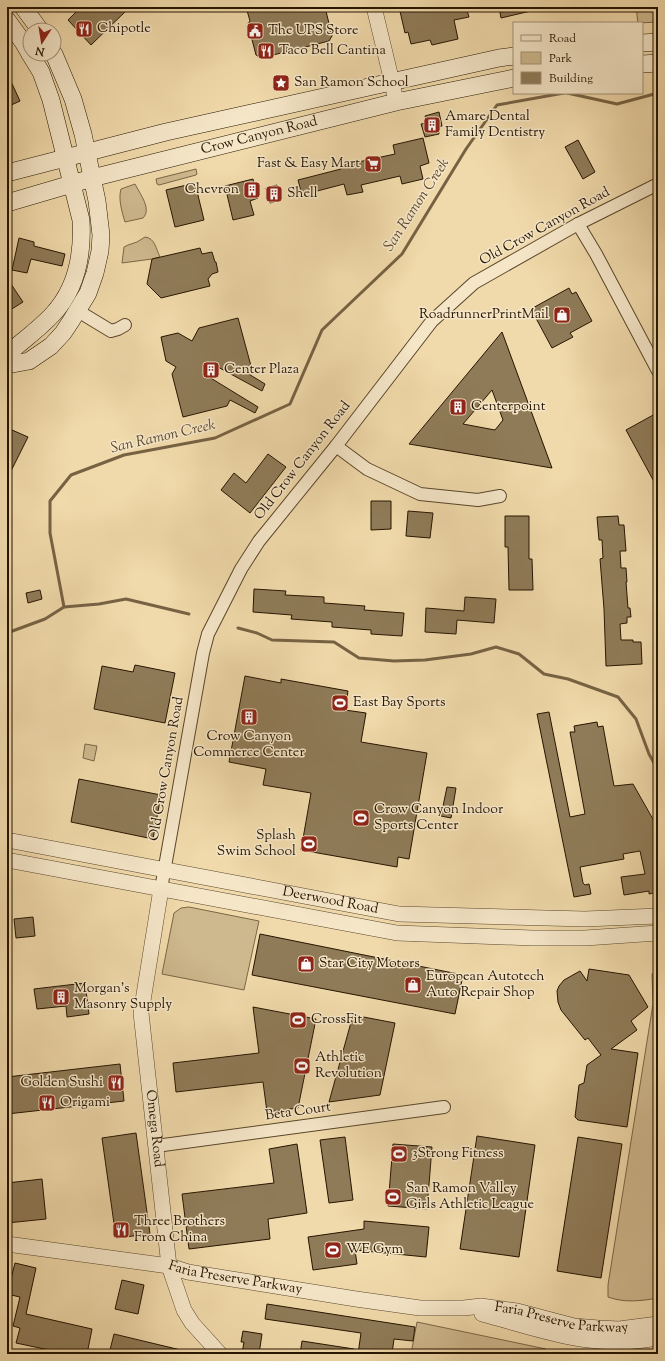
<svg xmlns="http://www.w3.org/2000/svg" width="665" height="1361" font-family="'Sorts Mill Goudy',serif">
<rect width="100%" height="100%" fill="#f0d9aa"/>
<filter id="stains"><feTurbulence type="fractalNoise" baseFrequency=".005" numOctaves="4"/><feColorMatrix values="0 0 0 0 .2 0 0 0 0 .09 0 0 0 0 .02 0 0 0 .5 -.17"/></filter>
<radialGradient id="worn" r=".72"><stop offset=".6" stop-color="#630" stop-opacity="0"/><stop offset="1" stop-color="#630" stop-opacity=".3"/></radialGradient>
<g fill="#ceb88d" stroke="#7a6646">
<polygon points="636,7 658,7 658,22 638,23"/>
<polygon points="196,169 197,174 196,175 159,185 157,184 156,179"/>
<path d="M135 184C140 194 152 209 143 218L125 222C122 212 118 199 121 189Z"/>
<path d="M145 237C155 238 156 249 160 257L152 259 122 263 124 247 128 245 137 242Z"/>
<polygon points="85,744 97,746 94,761 83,758"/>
<polygon points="189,907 259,921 244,990 162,974 174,913 181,908"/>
<path d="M658 969V1298C641 1301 624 1303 608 1297V1285L653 1004 652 974Z"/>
<polygon points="417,1322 546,1349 548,1354 411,1354"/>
</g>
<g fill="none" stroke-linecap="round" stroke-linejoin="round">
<g stroke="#766243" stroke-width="3">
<polyline points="567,93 617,104 658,93"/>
<polyline points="64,607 99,604 126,599 189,614"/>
<polyline points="238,628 257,633 272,640 334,642 359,658 394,661 425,660 471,654 496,647 519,654 544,674 568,679 618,697 636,719 649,754 658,770"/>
<polyline points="7,633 45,619 64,607 50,533 50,501 71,475 124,455 215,438 290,404 322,330 402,254 466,149 497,105 564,93"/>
</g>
</g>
<g fill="#8f7b58" stroke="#261500" fill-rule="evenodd">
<polygon points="81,7 130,7 91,45 68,20"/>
<polygon points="246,7 325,7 332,36 329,41 261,58 256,55 248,24 250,21"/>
<polygon points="399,7 466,7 469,17 454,20 458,39 432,45 430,40 411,44 408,32 405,33"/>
<polygon points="499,7 535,7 535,10 501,18"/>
<polygon points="7,73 20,101 7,107"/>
<polygon points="439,112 442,126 438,127 439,134 425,137 421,124 427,123 425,116"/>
<polygon points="423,138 429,163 420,166 423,179 402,184 400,176 361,185 363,192 347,195 344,184 302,195 298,180 341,169 340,166 395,154 393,145"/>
<polygon points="578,140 595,172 583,179 565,147"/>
<polygon points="253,179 258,198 250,201 254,215 233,220 225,186"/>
<polygon points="195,183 204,220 175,227 166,190"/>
<polygon points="277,185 281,200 270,203 266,188"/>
<polygon points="19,238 34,242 34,246 65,254 62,266 31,259 27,273 12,270"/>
<polygon points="200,248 202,254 212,252 215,262 216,262 218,272 212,274 208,279 210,286 161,298 147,284 152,259"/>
<polygon points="7,278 23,302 7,312"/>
<polygon points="569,288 572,294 576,292 592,321 570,333 573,337 552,348 531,309"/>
<polygon points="238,318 251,366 247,373 265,384 262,391 216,366 209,377 258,407 255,413 230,400 227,406 183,417 172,374 176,367 166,361 161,337 178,333 192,341 199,328"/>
<path d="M502 332 552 468 409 444ZM492 390 503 420 495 430 463 424Z"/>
<polygon points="655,414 658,419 658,489 626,430"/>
<polygon points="12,430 28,437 7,479 7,441"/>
<polygon points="268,454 286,467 250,513 221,490 234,473 246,483"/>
<polygon points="371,501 391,501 391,529 371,530"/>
<polygon points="408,511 433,513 430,538 406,536"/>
<polygon points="505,516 529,516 529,559 532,559 533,590 509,590 508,547 505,547"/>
<polygon points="618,516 619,525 624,525 626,551 620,551 621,568 626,568 627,582 626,582 628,608 630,608 631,617 627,617 627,623 620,624 621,640 633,640 633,642 641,642 642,664 606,666 604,609 600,559 603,558 602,540 599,540 597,517"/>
<polygon points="254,589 286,591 285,595 324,597 324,603 365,606 364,610 404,613 402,636 371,634 371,630 332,627 332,622 291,619 292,615 253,612"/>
<polygon points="40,590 42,599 28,603 26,593"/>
<polygon points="465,597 496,599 494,623 457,620 456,634 425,632 426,608 464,611"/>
<polygon points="135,665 175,673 165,723 94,709 102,666 133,672"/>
<polygon points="245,676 281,683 281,679 348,691 345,710 366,713 361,742 427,753 409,859 398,857 397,867 301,850 311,793 263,785 266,769 229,762"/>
<polygon points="549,712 570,817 585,814 570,732 575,732 574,726 597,722 598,727 603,726 614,786 633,784 658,828 658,892 649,894 649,891 624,895 621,877 645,874 640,851 623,854 624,859 580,867 583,883 585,885 589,884 591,894 574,897 537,714"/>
<polygon points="79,779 161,795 153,839 71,822"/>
<polygon points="447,787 456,788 451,818 441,816"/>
<polygon points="33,917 35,936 16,938 14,919"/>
<polygon points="260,934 463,975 455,1014 252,975"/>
<polygon points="589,969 629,975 648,1007 631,1021 637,1030 611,1049 638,1053 627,1127 578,1120 575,1117 579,1085 584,1083 587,1065 601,1055 588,1038 585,1040 561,1010 558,1002 557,991 559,986 564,980 580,971 587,981"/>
<polygon points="85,983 89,1014 67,1017 66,1006 37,1009 34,989"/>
<polygon points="253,1007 316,1019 298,1108 267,1112 263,1082 176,1092 173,1063 259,1053"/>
<polygon points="353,1015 395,1023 380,1095 329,1102"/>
<polygon points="120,1064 124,1101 7,1114 7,1077"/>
<polygon points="136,1133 150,1234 116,1238 102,1138"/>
<polygon points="477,1136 535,1145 519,1257 460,1249"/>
<polygon points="345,1137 353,1200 329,1203 320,1140"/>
<polygon points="578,1137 622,1144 601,1278 557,1271"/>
<polygon points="297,1144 307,1213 268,1219 270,1239 189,1249 182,1194 274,1183 269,1149"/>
<polygon points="393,1144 432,1147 427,1209 388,1206"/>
<polygon points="42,1179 46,1219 7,1223 7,1183"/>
<polygon points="364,1221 429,1227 426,1257 355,1250 357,1264 313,1270 308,1237 364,1229"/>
<polygon points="15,1263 36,1268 26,1314 92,1329 87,1354 68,1354 16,1343 20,1328 13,1326 20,1297 7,1294"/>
<polygon points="122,1280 144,1285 138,1314 115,1309"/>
<polygon points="267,1304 415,1327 413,1341 394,1339 392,1354 358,1354 361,1333 265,1319"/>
<polygon points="243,1331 262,1334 259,1354 242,1353 244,1342 241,1342"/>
<polygon points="114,1334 185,1351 185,1354 109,1354"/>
<polygon points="302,1341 354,1349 353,1354 300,1354"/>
</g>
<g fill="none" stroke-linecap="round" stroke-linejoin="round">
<g stroke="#58462a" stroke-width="14">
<g id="minor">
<polyline points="578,224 596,254 658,371"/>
<polyline points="78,311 111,331 118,329 125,325"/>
<polyline points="336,446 367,469 420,494 478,500 500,496"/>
<polyline points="161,889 203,653 208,634 241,569 259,541 336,446 432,321 474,283 578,224 658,184"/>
<polyline points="156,1146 444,1107"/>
</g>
</g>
<g stroke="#58462a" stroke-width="16">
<g id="tertiary">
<polyline points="374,7 392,82 396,102"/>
<path id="s1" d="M7 840 399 914 585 919 658 916"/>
<polyline points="7,860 397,933 532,938 585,938 658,933"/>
<path id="s2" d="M161 889 141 1013 169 1266 184 1310 192 1323 220 1354"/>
<path id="s3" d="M7 1244 169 1266 188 1272 356 1299 420 1308H464L481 1306 517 1311 574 1326 599 1328 619 1329 658 1324"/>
<path d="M482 1314C544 1330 592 1351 658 1338"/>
</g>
</g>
<g stroke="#261500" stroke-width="18">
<g id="secondary">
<polyline points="23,7 40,30"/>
<polyline points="7,20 23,42 30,54"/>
<polyline points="642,43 658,42"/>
<polyline points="642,64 658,63"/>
<polyline points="7,173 166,132 499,58 514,56"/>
<path id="s4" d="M7 203 92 178 396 102 514 78"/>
<path d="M7 357 11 351C25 339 40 328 53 314 77 288 83 254 81 220L51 100 41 72 30 54"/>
<polyline points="7,365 29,361 51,346 63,333 71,321 88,293 95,273 100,251 101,235 97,201 83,134 73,99 54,54"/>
</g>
</g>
<use href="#minor" stroke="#f5e6c8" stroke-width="12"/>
<use href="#tertiary" stroke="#f5e6c8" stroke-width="15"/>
<use href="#secondary" stroke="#f5e6c8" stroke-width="17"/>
</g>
<defs>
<g id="restaurant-square" transform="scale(0.9)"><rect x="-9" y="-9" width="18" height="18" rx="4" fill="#8f2418" stroke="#f5e6c8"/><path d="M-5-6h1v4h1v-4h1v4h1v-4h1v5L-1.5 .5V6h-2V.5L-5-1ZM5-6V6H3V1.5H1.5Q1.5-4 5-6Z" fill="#fff"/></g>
<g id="civic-square" transform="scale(0.9)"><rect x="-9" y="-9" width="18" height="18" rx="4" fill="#8f2418" stroke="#f5e6c8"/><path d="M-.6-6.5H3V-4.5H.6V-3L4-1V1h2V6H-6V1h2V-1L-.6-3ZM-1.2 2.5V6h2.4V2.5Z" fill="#fff"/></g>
<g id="sight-square" transform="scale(0.9)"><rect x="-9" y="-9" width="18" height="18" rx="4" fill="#8f2418" stroke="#f5e6c8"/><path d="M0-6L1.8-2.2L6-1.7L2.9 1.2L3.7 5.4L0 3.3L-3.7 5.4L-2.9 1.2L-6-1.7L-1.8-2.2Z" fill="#fff"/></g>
<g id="building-square" transform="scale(0.9)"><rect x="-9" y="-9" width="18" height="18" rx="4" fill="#8f2418" stroke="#f5e6c8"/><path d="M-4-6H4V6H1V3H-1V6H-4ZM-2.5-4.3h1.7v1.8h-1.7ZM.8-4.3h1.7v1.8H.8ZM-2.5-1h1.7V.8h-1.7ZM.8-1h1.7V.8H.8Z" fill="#fff"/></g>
<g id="supermarket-square" transform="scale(0.9)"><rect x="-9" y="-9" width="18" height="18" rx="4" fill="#8f2418" stroke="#f5e6c8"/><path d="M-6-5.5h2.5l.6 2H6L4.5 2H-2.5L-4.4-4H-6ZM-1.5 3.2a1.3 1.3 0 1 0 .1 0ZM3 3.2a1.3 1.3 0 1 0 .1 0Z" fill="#fff"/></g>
<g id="shop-square" transform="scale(0.9)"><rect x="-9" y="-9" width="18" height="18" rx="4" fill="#8f2418" stroke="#f5e6c8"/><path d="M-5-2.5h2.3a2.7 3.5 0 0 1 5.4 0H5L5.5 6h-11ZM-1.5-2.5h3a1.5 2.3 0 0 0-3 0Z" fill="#fff"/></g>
<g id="stadium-square" transform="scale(0.9)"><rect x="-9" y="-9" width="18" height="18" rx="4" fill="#8f2418" stroke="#f5e6c8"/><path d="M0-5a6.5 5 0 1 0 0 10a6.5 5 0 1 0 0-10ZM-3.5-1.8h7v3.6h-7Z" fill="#fff"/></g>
</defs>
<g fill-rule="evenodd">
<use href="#restaurant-square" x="84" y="29"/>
<use href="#civic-square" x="255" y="31"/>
<use href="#restaurant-square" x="266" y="51"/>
<use href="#sight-square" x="281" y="83"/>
<use href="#building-square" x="432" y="125"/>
<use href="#supermarket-square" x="373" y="164"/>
<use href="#building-square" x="252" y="190"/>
<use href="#building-square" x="274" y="194"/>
<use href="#shop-square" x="562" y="315"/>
<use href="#building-square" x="211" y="370"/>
<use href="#building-square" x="458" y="407"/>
<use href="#stadium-square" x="340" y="703"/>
<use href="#building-square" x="249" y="717"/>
<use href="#stadium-square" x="361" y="818"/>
<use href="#stadium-square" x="309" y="844"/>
<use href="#shop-square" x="306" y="964"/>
<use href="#shop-square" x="413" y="985"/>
<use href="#building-square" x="61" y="997"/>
<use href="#stadium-square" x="298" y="1020"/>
<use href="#stadium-square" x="302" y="1066"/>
<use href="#restaurant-square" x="116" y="1083"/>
<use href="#restaurant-square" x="47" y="1103"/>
<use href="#stadium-square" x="399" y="1154"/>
<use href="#stadium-square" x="393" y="1197"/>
<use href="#restaurant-square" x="121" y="1230"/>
<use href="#stadium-square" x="333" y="1250"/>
</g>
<g text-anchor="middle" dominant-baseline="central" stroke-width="3" stroke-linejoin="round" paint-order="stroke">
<g font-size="14" fill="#261500" stroke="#f5e6c8" text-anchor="start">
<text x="97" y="29">Chipotle</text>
<text x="268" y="31">The UPS Store</text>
<text x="279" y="51">Taco Bell Cantina</text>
<text x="294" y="83">San Ramon School</text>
<text x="445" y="117">Amare Dental<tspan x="445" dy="16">Family Dentistry</tspan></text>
<text x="360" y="164" text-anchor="end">Fast &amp; Easy Mart</text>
<text x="239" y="190" text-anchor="end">Chevron</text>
<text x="287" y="194">Shell</text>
<text x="549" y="315" text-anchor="end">RoadrunnerPrintMail</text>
<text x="224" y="370">Center Plaza</text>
<text x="471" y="407">Centerpoint</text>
<text x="353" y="703">East Bay Sports</text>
<text x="249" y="737" text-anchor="middle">Crow Canyon<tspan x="249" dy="16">Commerce Center</tspan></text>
<text x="374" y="810">Crow Canyon Indoor<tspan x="374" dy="16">Sports Center</tspan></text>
<text x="296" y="836" text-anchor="end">Splash<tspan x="296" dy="16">Swim School</tspan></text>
<text x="319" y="964">Star City Motors</text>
<text x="426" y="977">European Autotech<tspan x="426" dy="16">Auto Repair Shop</tspan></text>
<text x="74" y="989">Morgan's<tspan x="74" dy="16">Masonry Supply</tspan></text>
<text x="311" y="1020">CrossFit</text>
<text x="315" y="1058">Athletic<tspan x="315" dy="16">Revolution</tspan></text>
<text x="103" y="1083" text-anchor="end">Golden Sushi</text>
<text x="60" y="1103">Origami</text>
<text x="412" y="1154">3Strong Fitness</text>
<text x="406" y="1189">San Ramon Valley<tspan x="406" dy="16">Girls Athletic League</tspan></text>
<text x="134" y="1222">Three Brothers<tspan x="134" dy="16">From China</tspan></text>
<text x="346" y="1250">WE Gym</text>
</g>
<g font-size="14" fill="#261500" stroke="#f5e6c8">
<text stroke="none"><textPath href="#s4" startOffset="261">Crow Canyon Road</textPath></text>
<text transform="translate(545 227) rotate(-29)">Old Crow Canyon Road</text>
<text transform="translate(303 461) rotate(-52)">Old Crow Canyon Road</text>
<text transform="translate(167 769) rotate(-80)">Old Crow Canyon Road</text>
<text stroke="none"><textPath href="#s1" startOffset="329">Deerwood Road</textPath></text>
<text transform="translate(298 1112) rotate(-8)">Beta Court</text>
<text stroke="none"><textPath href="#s2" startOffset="242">Omega Road</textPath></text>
<text stroke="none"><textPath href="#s3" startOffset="231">Faria Preserve Parkway</textPath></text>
<text stroke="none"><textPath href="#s3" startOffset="561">Faria Preserve Parkway</textPath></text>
</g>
<g font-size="15" font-style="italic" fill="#5b492d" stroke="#f5e6c8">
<text transform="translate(417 205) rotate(-57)">San Ramon Creek</text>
<text transform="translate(163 437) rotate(-13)">San Ramon Creek</text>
</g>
</g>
<rect width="665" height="1361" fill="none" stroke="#f0d9aa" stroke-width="24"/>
<rect x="8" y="8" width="649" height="1345" fill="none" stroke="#261500" stroke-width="2"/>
<rect x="12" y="12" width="641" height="1337" fill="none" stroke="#261500"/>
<rect x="513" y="22" width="130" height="72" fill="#f5e6c8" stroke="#a29278"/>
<rect x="521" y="35" width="20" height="6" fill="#f5e6c8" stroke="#a29278"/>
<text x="549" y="42" font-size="12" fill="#261500">Road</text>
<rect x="521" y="52" width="20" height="12" fill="#ceb88d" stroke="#a29278"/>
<text x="549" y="62" font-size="12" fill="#261500">Park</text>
<rect x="521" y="72" width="20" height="12" fill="#8f7b58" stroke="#a29278"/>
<text x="549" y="82" font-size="12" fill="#261500">Building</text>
<g transform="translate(42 42) rotate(192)"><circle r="19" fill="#f5e6c8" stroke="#a29278"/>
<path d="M0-3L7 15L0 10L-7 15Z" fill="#8f2418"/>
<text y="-6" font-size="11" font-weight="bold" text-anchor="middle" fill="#261500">N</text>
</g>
<rect width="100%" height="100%" filter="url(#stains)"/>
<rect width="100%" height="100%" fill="url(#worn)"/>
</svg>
